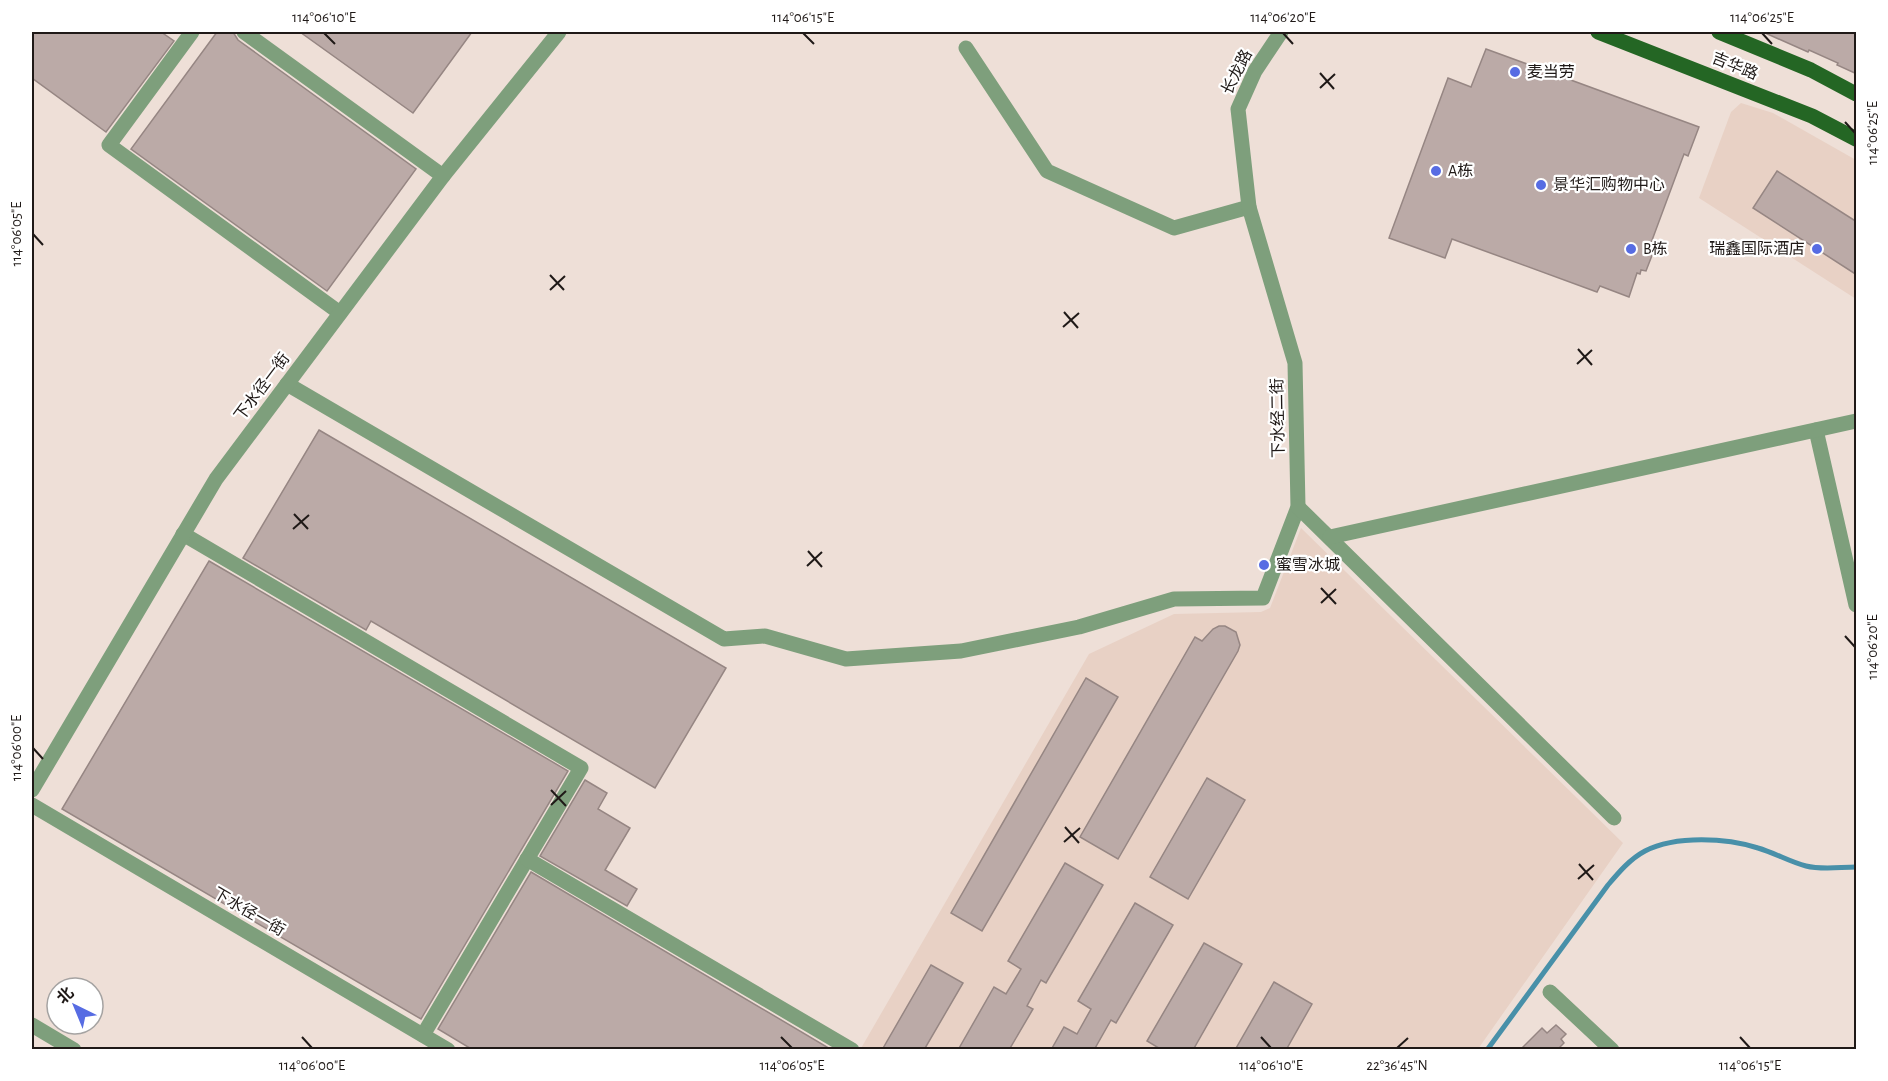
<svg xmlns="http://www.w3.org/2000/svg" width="1888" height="1081" font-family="'Alegreya Sans','Noto Sans SC',sans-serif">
<rect width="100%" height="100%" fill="#eedfd7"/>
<g fill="#e8d1c5">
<polygon points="1741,103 1773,113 1856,160 1856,299 1699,198 1731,112"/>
<polygon points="1301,528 1623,843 1478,1049 860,1050 1089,654 1174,614 1261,612 1270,608"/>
</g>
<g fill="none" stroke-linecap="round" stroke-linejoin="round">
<path stroke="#4890a9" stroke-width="5" d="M1487 1050 1608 885C1619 872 1630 859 1645 851 1676 835 1727 838 1758 848 1775 853 1790 862 1806 866 1822 870 1840 867 1856 867"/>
</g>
<g fill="#bbaaa7" stroke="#968683" stroke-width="1.5">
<polygon points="32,32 161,32 174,41 106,132 32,78"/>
<polygon points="217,32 233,32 238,40 416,169 327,291 131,149"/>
<polygon points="300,32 472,32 413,113"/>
<polygon points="1763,32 1857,32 1857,74 1837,65 1838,63 1809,50 1808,52"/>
<polygon points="1486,49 1699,127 1688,156 1684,154 1651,243 1656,245 1646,271 1641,270 1640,274 1637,273 1629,297 1600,286 1597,292 1452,239 1445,258 1389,238 1448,78 1471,87"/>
<polygon points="1777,171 1857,222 1857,275 1753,208"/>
<polygon points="319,430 726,668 655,788 371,621 366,630 243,558"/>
<polygon points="209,561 568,771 421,1019 62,809"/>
<polygon points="1219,626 1225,626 1236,632 1240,645 1238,651 1118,859 1080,837 1195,637 1202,641 1213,629"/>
<polygon points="1086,678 1118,697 982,931 951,913"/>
<polygon points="1207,778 1245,800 1188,899 1150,877"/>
<polygon points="585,780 607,793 598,809 630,828 605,870 637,889 627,906 540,856"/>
<polygon points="1065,863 1103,885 1046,983 1041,980 1027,1006 1033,1009 1009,1050 958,1050 994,987 1006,994 1021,969 1008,961"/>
<polygon points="531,872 832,1050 473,1050 438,1029"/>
<polygon points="1135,903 1173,925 1116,1023 1111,1020 1094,1050 1051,1050 1064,1027 1077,1034 1091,1009 1078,1001"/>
<polygon points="1204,943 1242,964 1193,1050 1162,1050 1147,1041"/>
<polygon points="931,965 963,983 924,1050 882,1050"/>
<polygon points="1274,982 1312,1004 1286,1050 1235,1050"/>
<polygon points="1556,1025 1566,1034 1561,1039 1564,1043 1557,1050 1520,1050 1542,1028 1547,1033"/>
</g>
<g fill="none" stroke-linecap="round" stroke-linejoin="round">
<g stroke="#7e9f7c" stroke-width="15">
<polyline points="192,32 109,145 340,313"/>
<polyline points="244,32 443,176"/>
<polyline points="966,48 1047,171 1174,228 1249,207"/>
<polyline points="287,384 724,639 765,636 846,659 961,651 1079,627 1174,599 1263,598 1298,507 1295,363 1249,207 1238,109 1255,71 1281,32"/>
<polyline points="1816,430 1856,605"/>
<polyline points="1298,507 1614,818"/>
<polyline points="183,534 581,768 423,1035"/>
<polyline points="1330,537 1856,421"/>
<polyline points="32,790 216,479 443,176 559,32"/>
<polyline points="32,805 448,1050"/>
<polyline points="527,859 852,1050"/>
<polyline points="1550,992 1612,1050"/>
<polyline points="32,1025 74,1050"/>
</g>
<g stroke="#246624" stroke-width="15">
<polyline points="1598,32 1812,116 1856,139"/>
<polyline points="1719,32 1811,70 1856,94"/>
</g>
</g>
<path fill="none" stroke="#1f1917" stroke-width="2" d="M324 33 335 44M803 33 814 44M1283 33 1293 44M1762 33 1772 44M1320 73 1334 89M1320 88 1335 74M1845 122 1855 133M33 234 43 245M550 275 564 290M550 290 565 276M1064 312 1078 328M1063 327 1079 313M1578 349 1592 365M1577 364 1592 350M294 514 308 529M293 529 309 515M808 551 822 567M807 566 822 552M1321 588 1336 604M1321 603 1336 589M1845 636 1855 647M33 748 43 759M551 790 566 806M551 805 566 791M1065 827 1079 843M1064 842 1080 828M1579 864 1593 880M1578 879 1594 865M302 1037 312 1048M781 1037 792 1048M1261 1037 1271 1048M1740 1037 1750 1048M1397 1048 1408 1038"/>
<g fill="#576ce3" stroke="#fff" stroke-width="2">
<circle cx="1515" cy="72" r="6"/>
<circle cx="1436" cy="171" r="6"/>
<circle cx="1541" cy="185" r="6"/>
<circle cx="1631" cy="249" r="6"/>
<circle cx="1817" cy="249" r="6"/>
<circle cx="1264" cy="565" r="6"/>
</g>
<g text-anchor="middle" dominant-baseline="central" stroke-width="4.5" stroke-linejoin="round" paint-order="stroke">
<g font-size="16" fill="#1f1917" stroke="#fff">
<text transform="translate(1735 66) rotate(22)">吉华路</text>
<text transform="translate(1237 72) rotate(-63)">长龙路</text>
<text transform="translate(262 387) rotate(-53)">下水径一街</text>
<text transform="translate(1278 418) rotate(-91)">下水经二街</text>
<text transform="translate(249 912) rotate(30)">下水径一街</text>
</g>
<g font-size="16" fill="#1f1917" stroke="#fff" text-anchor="start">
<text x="1527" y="72">麦当劳</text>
<text x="1448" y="171">A栋</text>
<text x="1553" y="185">景华汇购物中心</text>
<text x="1643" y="249">B栋</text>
<text x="1805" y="249" text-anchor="end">瑞鑫国际酒店</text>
<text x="1276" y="565">蜜雪冰城</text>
</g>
</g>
<rect width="1888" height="1081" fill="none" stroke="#ffffff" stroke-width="66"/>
<g transform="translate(75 1006) rotate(317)"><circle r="28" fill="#ffffff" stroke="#a5a3a2" stroke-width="1.5"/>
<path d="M0-4.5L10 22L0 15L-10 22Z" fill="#576ce3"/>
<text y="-9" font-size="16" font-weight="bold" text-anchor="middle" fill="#1f1917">北</text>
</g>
<rect x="33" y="33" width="1822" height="1015" fill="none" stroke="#1f1917" stroke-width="2"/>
<g font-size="15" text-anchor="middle" fill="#1f1917">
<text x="324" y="22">114°06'10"E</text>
<text x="803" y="22">114°06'15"E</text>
<text x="1283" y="22">114°06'20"E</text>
<text x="1762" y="22">114°06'25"E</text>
<text transform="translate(1872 133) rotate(-90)" y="5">114°06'25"E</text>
<text transform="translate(16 234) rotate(-90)" y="5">114°06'05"E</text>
<text transform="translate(1872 647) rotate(-90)" y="5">114°06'20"E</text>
<text transform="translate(16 748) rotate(-90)" y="5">114°06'00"E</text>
<text x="312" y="1070">114°06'00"E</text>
<text x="792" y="1070">114°06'05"E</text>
<text x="1271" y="1070">114°06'10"E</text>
<text x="1397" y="1070">22°36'45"N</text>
<text x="1750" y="1070">114°06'15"E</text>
</g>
</svg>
